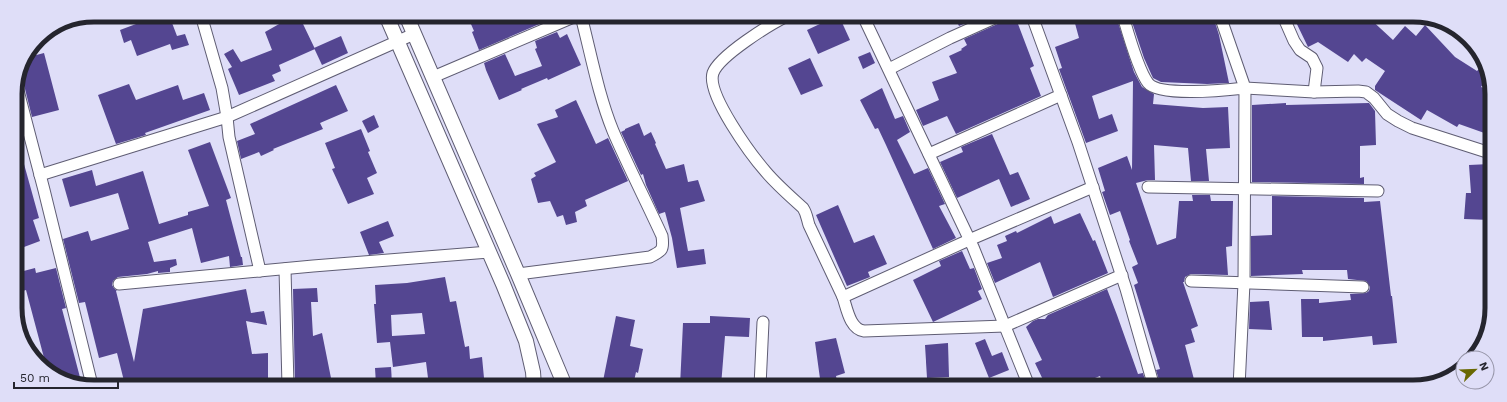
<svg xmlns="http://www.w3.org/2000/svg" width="1507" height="402" font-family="'Work Sans',sans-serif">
<rect width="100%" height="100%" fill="#dfdef8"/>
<g fill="#544691" fill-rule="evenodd">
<polygon points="160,15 169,15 177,36 185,34 189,45 172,50 170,44 137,56 131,40 124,43 120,30"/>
<polygon points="295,15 324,15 303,24 315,49 279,65 281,71 272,75 275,81 239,95 228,69 232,67 224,54 233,49 241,62 272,50 265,32"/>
<polygon points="467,15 550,16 551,19 479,50 472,32 474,31"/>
<polygon points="837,16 839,16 850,40 818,54 807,30"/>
<polygon points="954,16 982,16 959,26"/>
<polygon points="1006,16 1015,16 1034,66 1030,68 1041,96 956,134 947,116 923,126 916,110 939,100 932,82 957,73 949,56 962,50 961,49 967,45 964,39 1002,22 1005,20"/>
<polygon points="1073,16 1116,16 1134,72 1142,87 1154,94 1153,104 1203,108 1228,107 1230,148 1206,149 1209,181 1191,181 1188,148 1154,145 1155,180 1148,180 1136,183 1157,245 1176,238 1179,201 1193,201 1192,195 1210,195 1211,201 1233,201 1232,246 1226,247 1228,275 1191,274 1185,277 1184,282 1183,282 1198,326 1191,329 1195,342 1185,345 1196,387 1161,387 1156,370 1160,369 1134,285 1138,283 1132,267 1138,264 1129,241 1130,240 1120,211 1110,215 1102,192 1105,191 1098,168 1127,156 1132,170 1133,81 1092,96 1099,119 1112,114 1118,131 1086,143 1059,69 1062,68 1055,47 1079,38"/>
<polygon points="1130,16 1213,16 1219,35 1229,83 1207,84 1161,82 1153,78 1144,58"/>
<polygon points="1228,16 1249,16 1249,17 1230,24"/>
<polygon points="1293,16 1367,16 1393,40 1405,26 1416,36 1425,25 1455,57 1477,71 1479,69 1489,75 1481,87 1490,90 1490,135 1459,124 1457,127 1427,110 1421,120 1375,90 1375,86 1385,71 1366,58 1362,62 1354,54 1348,62 1318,42 1308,47"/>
<polygon points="557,32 560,38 567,34 581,65 548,80 547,78 521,89 522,90 499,100 486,70 484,63 505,54 515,76 542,66 535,49 537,48 535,41"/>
<polygon points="341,36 348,53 322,65 314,48"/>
<polygon points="870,52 875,63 863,69 858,57"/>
<polygon points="44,53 59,110 32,117 23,81 18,76 21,63 25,58"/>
<polygon points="810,58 823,86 801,95 788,68"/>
<polygon points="129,84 136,100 178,85 183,100 204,93 210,110 145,133 146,135 116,144 98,95"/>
<polygon points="336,85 348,111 320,123 323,129 273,149 274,150 261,156 259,152 241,159 237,141 255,134 250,124"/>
<polygon points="882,88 895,119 903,116 910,132 897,140 914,174 928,168 945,204 939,206 956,238 933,249 886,145 878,128 875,129 860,100"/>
<polygon points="576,100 596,144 608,138 628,181 585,200 587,206 575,212 577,222 566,225 563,215 557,217 550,201 538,203 531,179 536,176 534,173 556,162 537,124 558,117 555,110"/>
<polygon points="1286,103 1286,105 1369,103 1375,111 1376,145 1360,146 1360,178 1364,177 1364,184 1252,182 1252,105"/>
<polygon points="374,115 379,127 368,133 362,121"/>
<polygon points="639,123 644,136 651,132 656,143 655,144 666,169 684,164 688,182 698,180 705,201 680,208 688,251 704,249 706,264 677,268 672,238 665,212 659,214 646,185 643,174 641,175 621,132 625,130 625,129"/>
<polygon points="361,129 370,151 368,152 377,173 367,178 374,194 348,204 332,169 335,168 325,143"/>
<polygon points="992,134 1010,175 1018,172 1030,199 1011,207 999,179 957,198 940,162 963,152 961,147"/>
<polygon points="210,142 231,198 226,200 241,257 242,257 243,265 230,267 229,256 201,263 192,228 148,242 154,262 176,259 177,265 170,268 170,272 158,273 158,271 147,274 118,277 113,281 112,285 114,288 117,291 116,291 134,362 143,309 246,289 251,313 264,311 267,325 246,321 252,354 268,353 268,380 246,381 247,386 125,385 117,353 99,358 85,302 79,303 63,239 88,231 91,241 129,229 118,193 70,207 62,179 92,170 96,186 143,171 159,224 188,215 188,212 209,206 188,150"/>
<polygon points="19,146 39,218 33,220 40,241 16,250 16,147"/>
<polygon points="1490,164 1490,220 1464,219 1466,193 1471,193 1469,165"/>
<polygon points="1272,196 1364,198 1364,202 1380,201 1391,296 1392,296 1397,343 1373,345 1372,336 1323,341 1323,337 1302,337 1301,299 1319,299 1319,303 1351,300 1350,294 1366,293 1369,291 1370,287 1366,281 1348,279 1347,270 1302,270 1303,274 1251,276 1251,236 1272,235"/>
<polygon points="838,205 854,243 874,235 887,264 868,272 870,277 847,286 816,215"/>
<polygon points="1080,213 1093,241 1095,240 1108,273 1053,297 1040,262 995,283 987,263 1002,258 997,245 1007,241 1005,236 1016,231 1017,233 1051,216 1054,224"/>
<polygon points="388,221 394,236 379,242 384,253 369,255 360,232"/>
<polygon points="962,251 970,269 974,268 982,289 978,291 982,299 933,322 913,280 941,266 939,261"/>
<polygon points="35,268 36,273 56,268 66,308 62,309 82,385 78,385 47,369 26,290 16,293 16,273"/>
<path d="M445 277 450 302 456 301 465 347 469 346 470 359 482 357 484 378 470 379 471 386H429L426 362 393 367 390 342 377 343 374 304H376L375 285 407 283ZM422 313 425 334 392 336 391 315Z"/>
<polygon points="317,288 318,302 311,302 313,336 322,333 331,378 313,381 313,386 295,386 293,289"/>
<polygon points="1107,289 1117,315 1138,374 1143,373 1147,387 1104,387 1100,376 1080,384 1081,386 1046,386 1035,363 1042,360 1026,327 1033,321 1038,319 1045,319 1048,315"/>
<polygon points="1269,301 1272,330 1249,329 1250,302"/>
<polygon points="616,316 635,320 630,346 643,349 638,373 636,372 633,386 619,383 619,386 602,386"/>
<polygon points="710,316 750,318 749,337 725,336 721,386 680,386 683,323 710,323"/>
<polygon points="836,338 845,373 836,376 838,386 821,386 815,342"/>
<polygon points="985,339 992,356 1002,352 1009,370 989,378 975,343"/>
<polygon points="948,343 949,377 927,378 925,345"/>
<polygon points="391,367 392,384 376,385 375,368"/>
</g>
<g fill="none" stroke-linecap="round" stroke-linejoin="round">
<g stroke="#5f5d73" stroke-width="13">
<g id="minor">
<polyline points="201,15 222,88 227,117 414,34"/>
<path d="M787 16C770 24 719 56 713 73 706 94 752 156 766 172 777 185 791 197 803 208 807 214 807 219 809 225L843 297"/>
<polyline points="863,16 973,247 1029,386"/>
<polyline points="1032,16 1078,142 1126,289 1154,387"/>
<path d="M1123 16C1128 33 1138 70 1148 83 1159 97 1227 90 1245 88L1244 283 1239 387"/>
<polyline points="1220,16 1245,88 1314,92 1317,68 1312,58 1300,50 1294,41 1283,16"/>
<polyline points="889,69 950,38 999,16"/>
<polyline points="433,77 576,16"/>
<polyline points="16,83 44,190 92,385"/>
<polyline points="1314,92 1358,91 1366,92 1374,98 1387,114 1398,121 1412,128 1490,153"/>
<polyline points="929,154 1061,95"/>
<polyline points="40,175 227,117 229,137 260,271"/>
<path d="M1093 187 969 240 843 297C847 309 850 329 864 331L1005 326 1122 275"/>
<polyline points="1148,187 1378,191"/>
<polyline points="285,269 288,386"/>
<path d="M518 274 650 257C662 251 664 250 662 236 646 201 628 166 613 131 598 94 591 54 581 16"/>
<polyline points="1191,281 1363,287"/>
<polyline points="119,284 313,266 489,252"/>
<polyline points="760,386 763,322"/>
</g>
</g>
<g stroke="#5f5d73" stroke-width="16">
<g id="tertiary">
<polyline points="386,15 503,284 526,341 533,372 534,386"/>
<polyline points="406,15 518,274 565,386"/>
</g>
</g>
<use href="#minor" stroke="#fff" stroke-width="11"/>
<use href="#tertiary" stroke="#fff" stroke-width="14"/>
</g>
<path d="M0 0H1507V402H0ZM94 22H1413A72 72 0 0 1 1485 94V308A72 72 0 0 1 1413 380H94A72 72 0 0 1 22 308V94A72 72 0 0 1 94 22Z" fill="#dfdef8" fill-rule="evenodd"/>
<path fill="none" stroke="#25252e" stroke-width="5" d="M94 22H1413A72 72 0 0 1 1485 94V308A72 72 0 0 1 1413 380H94A72 72 0 0 1 22 308V94A72 72 0 0 1 94 22Z"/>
<g transform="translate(1475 370) rotate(67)"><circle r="19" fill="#dfdef8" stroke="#9594a7"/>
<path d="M0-3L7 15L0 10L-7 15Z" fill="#696802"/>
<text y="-6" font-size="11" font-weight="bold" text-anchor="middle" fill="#25252e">N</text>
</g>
<path d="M14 382v6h104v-6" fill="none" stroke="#25252e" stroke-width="2"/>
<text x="20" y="382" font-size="12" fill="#25252e" stroke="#dfdef8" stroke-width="3" paint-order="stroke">50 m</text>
</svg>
